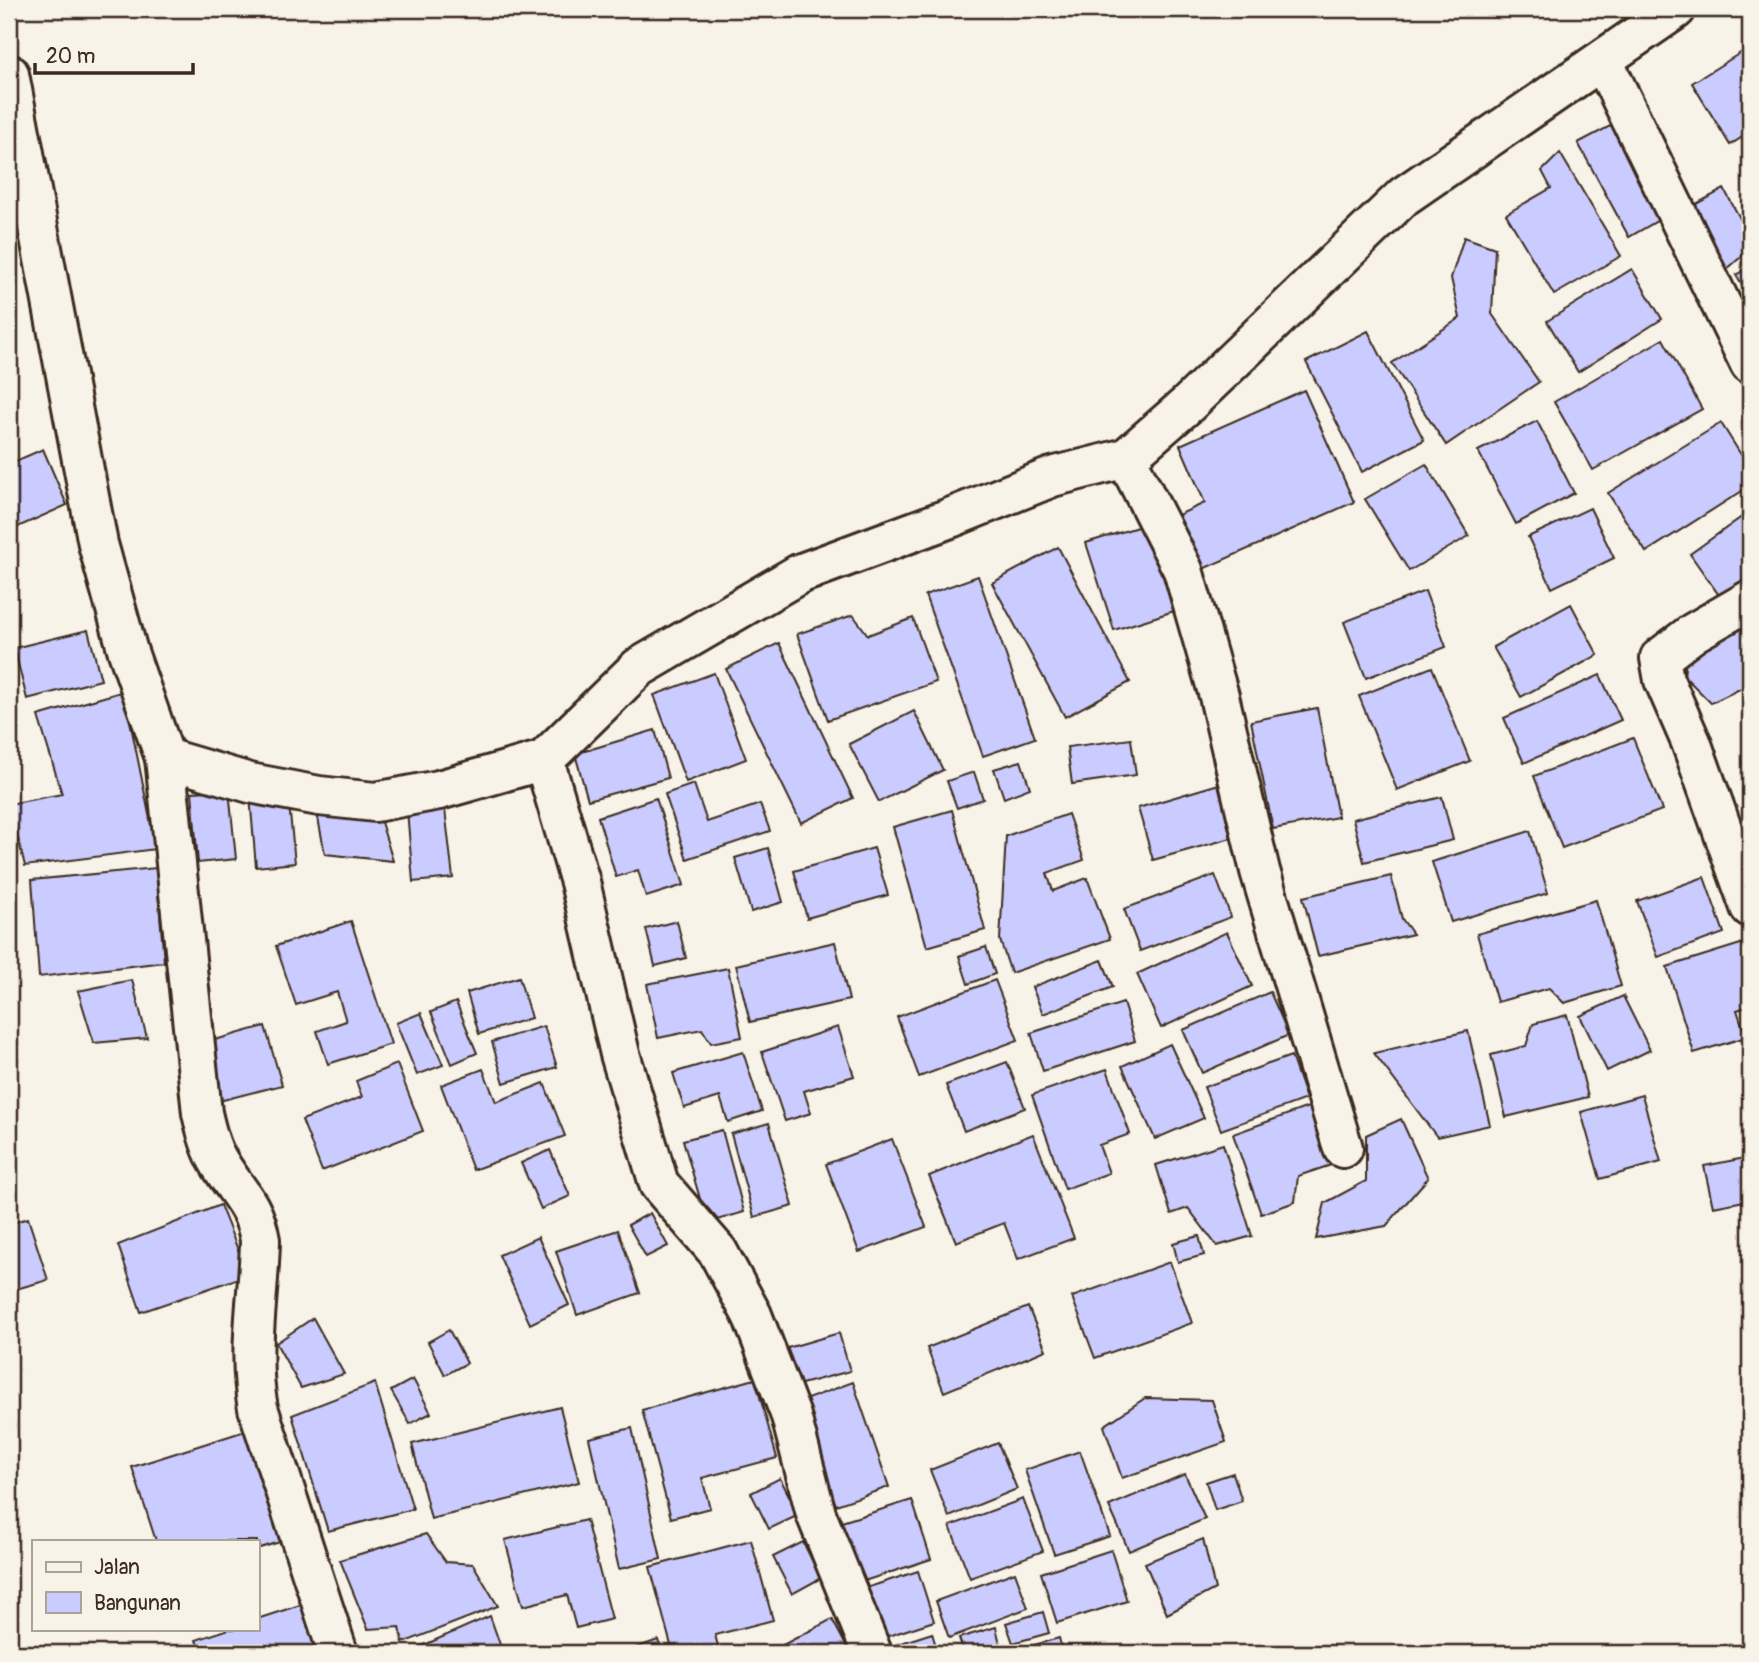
<svg xmlns="http://www.w3.org/2000/svg" width="1759" height="1662" font-family="Pangolin,sans-serif">
<rect width="100%" height="100%" fill="#f7f3e8"/>
<filter id="ink" filterUnits="userSpaceOnUse"><feTurbulence type="fractalNoise" baseFrequency=".0143" numOctaves="2"/><feDisplacementMap in="SourceGraphic" scale="14" xChannelSelector="R" yChannelSelector="G"/><feConvolveMatrix kernelMatrix="1 2 1 2 8 2 1 2 1" color-interpolation-filters="sRGB"/></filter>
<g filter="url(#ink)">
<g fill="#caccff" stroke="#3b2a1e" stroke-width="2">
<polygon points="1750,47 1750,132 1730,145 1692,83"/>
<polygon points="1612,125 1662,218 1629,237 1578,143"/>
<polygon points="1560,153 1621,256 1554,295 1506,214 1551,188 1542,171"/>
<polygon points="1724,189 1742,222 1750,232 1750,249 1726,270 1702,243 1694,205"/>
<polygon points="1464,237 1495,248 1492,314 1539,382 1446,445 1392,363 1460,318 1451,278"/>
<polygon points="1750,267 1750,299 1736,275"/>
<polygon points="1632,269 1662,319 1578,372 1547,321"/>
<polygon points="1368,331 1424,440 1362,472 1306,362"/>
<polygon points="1663,339 1702,409 1593,470 1554,402"/>
<polygon points="1304,390 1354,502 1203,569 1178,515 1205,503 1180,445"/>
<polygon points="1537,421 1574,493 1516,524 1478,451"/>
<polygon points="1721,423 1750,469 1750,486 1646,552 1608,493"/>
<polygon points="43,449 67,505 9,531 9,464"/>
<polygon points="1426,464 1469,536 1409,571 1365,499"/>
<polygon points="1590,508 1614,558 1552,588 1528,537"/>
<polygon points="1750,511 1750,577 1721,598 1690,554"/>
<polygon points="1147,524 1174,611 1114,630 1086,543"/>
<polygon points="1058,547 1130,682 1065,717 992,583"/>
<polygon points="978,576 1035,738 983,756 925,595"/>
<polygon points="1425,591 1446,647 1366,678 1344,622"/>
<polygon points="1571,604 1598,655 1521,697 1493,647"/>
<polygon points="853,615 868,635 913,618 936,682 828,720 797,634"/>
<polygon points="1750,621 1750,684 1711,703 1684,676 1687,651"/>
<polygon points="88,630 101,680 27,699 14,648"/>
<polygon points="779,643 853,798 801,823 726,669"/>
<polygon points="1432,667 1470,761 1397,790 1359,696"/>
<polygon points="714,673 746,759 686,782 654,695"/>
<polygon points="1600,675 1621,720 1524,763 1504,718"/>
<polygon points="124,691 156,849 25,866 9,804 62,794 38,716"/>
<polygon points="1317,708 1338,817 1273,829 1251,721"/>
<polygon points="914,711 943,770 879,802 849,744"/>
<polygon points="655,730 668,778 588,800 575,754"/>
<polygon points="1633,738 1662,810 1562,848 1534,776"/>
<polygon points="1131,739 1136,775 1072,784 1067,747"/>
<polygon points="1021,761 1030,788 1004,798 994,769"/>
<polygon points="974,772 983,799 957,808 947,781"/>
<polygon points="694,784 707,822 760,804 770,831 687,859 665,794"/>
<polygon points="1219,784 1235,837 1153,860 1138,808"/>
<polygon points="229,790 236,859 198,863 192,792"/>
<polygon points="288,794 295,863 256,867 250,796"/>
<polygon points="1442,797 1453,840 1364,862 1353,819"/>
<polygon points="656,798 684,885 646,897 638,870 616,877 598,817"/>
<polygon points="315,803 377,809 393,861 325,854"/>
<polygon points="445,809 453,878 413,882 407,810"/>
<polygon points="952,810 985,930 927,947 893,827"/>
<polygon points="1068,814 1084,860 1047,873 1053,891 1087,878 1110,939 1011,973 1000,940 1006,836"/>
<polygon points="1530,831 1548,893 1451,922 1432,862"/>
<polygon points="768,848 783,902 751,912 735,858"/>
<polygon points="874,848 888,895 807,918 794,871"/>
<polygon points="156,868 164,962 39,977 32,880"/>
<polygon points="1215,875 1231,917 1140,951 1124,909"/>
<polygon points="1391,876 1402,919 1413,934 1318,956 1303,897"/>
<polygon points="1704,877 1724,933 1658,957 1637,901"/>
<polygon points="1596,900 1621,986 1564,1003 1549,988 1497,1002 1477,934"/>
<polygon points="351,921 391,1044 328,1064 317,1031 346,1021 337,992 296,1005 276,946"/>
<polygon points="677,921 686,958 655,966 646,929"/>
<polygon points="1227,932 1252,986 1161,1028 1137,974"/>
<polygon points="835,942 849,1000 750,1022 736,965"/>
<polygon points="1747,942 1750,954 1750,1006 1737,1010 1746,1037 1694,1053 1667,967"/>
<polygon points="986,947 995,974 968,984 959,956"/>
<polygon points="1102,960 1113,987 1043,1014 1032,987"/>
<polygon points="728,968 742,1037 711,1043 702,1029 658,1038 647,984"/>
<polygon points="519,977 531,1018 479,1034 467,993"/>
<polygon points="132,980 147,1038 94,1043 78,991"/>
<polygon points="995,980 1018,1040 919,1077 897,1017"/>
<polygon points="1270,992 1289,1035 1202,1073 1183,1030"/>
<polygon points="1623,996 1650,1050 1607,1071 1580,1016"/>
<polygon points="456,1002 477,1053 452,1064 431,1012"/>
<polygon points="1123,1003 1135,1041 1043,1071 1031,1033"/>
<polygon points="421,1013 443,1065 417,1075 396,1023"/>
<polygon points="1567,1015 1588,1097 1506,1117 1491,1055 1526,1046 1533,1024"/>
<polygon points="265,1026 282,1085 219,1101 204,1043"/>
<polygon points="544,1026 557,1067 504,1083 492,1042"/>
<polygon points="838,1027 854,1076 804,1091 811,1113 785,1121 762,1052"/>
<polygon points="1468,1031 1490,1125 1437,1137 1374,1053"/>
<polygon points="1170,1044 1204,1118 1155,1139 1122,1066"/>
<polygon points="743,1052 762,1111 728,1122 720,1097 684,1108 673,1073"/>
<polygon points="1291,1056 1306,1099 1221,1130 1204,1087"/>
<polygon points="1007,1062 1025,1108 964,1131 946,1085"/>
<polygon points="397,1064 423,1131 322,1171 302,1120 362,1097 356,1081"/>
<polygon points="483,1069 496,1102 544,1083 565,1136 473,1170 441,1085"/>
<polygon points="1107,1069 1130,1134 1099,1145 1109,1173 1065,1189 1032,1095"/>
<polygon points="1642,1095 1661,1162 1600,1179 1581,1112"/>
<polygon points="1311,1106 1331,1165 1298,1176 1295,1202 1261,1214 1233,1134"/>
<polygon points="1401,1119 1428,1178 1386,1226 1316,1239 1325,1203 1366,1181 1366,1135"/>
<polygon points="769,1123 793,1206 754,1217 731,1134"/>
<polygon points="722,1130 744,1212 707,1223 683,1140"/>
<polygon points="1033,1134 1074,1238 1018,1259 1004,1223 956,1242 929,1176"/>
<polygon points="892,1139 926,1227 859,1252 826,1164"/>
<polygon points="1223,1144 1252,1236 1217,1246 1188,1208 1171,1214 1156,1165"/>
<polygon points="550,1150 570,1196 541,1209 521,1163"/>
<polygon points="1750,1157 1750,1200 1713,1207 1704,1166"/>
<polygon points="220,1205 248,1275 141,1312 118,1245"/>
<polygon points="650,1213 668,1246 646,1257 628,1225"/>
<polygon points="28,1218 48,1280 9,1291 9,1224"/>
<polygon points="618,1230 640,1293 577,1315 556,1251"/>
<polygon points="1199,1236 1204,1255 1178,1262 1173,1243"/>
<polygon points="538,1237 569,1305 530,1324 499,1255"/>
<polygon points="1170,1262 1192,1323 1095,1358 1072,1297"/>
<polygon points="1028,1307 1046,1350 944,1392 927,1348"/>
<polygon points="313,1318 344,1374 301,1388 276,1343"/>
<polygon points="449,1330 467,1363 445,1375 428,1342"/>
<polygon points="839,1333 850,1371 794,1386 784,1349"/>
<polygon points="413,1379 431,1413 410,1424 391,1391"/>
<polygon points="755,1379 777,1458 702,1478 710,1508 671,1518 642,1410"/>
<polygon points="853,1382 889,1487 836,1505 799,1402"/>
<polygon points="375,1383 413,1509 328,1531 292,1415"/>
<polygon points="1145,1398 1212,1400 1226,1442 1122,1478 1104,1426"/>
<polygon points="560,1407 579,1482 431,1519 412,1444"/>
<polygon points="632,1428 661,1559 619,1569 589,1438"/>
<polygon points="245,1431 280,1542 257,1549 257,1541 156,1541 132,1467"/>
<polygon points="998,1443 1017,1489 949,1517 930,1470"/>
<polygon points="1080,1451 1110,1536 1054,1554 1025,1470"/>
<polygon points="1233,1473 1242,1501 1215,1510 1206,1482"/>
<polygon points="1185,1474 1205,1519 1129,1551 1109,1506"/>
<polygon points="780,1478 799,1515 769,1529 751,1493"/>
<polygon points="1023,1499 1043,1551 970,1578 950,1526"/>
<polygon points="912,1500 931,1559 852,1585 832,1525"/>
<polygon points="586,1520 612,1619 576,1628 567,1595 523,1606 505,1540"/>
<polygon points="426,1534 446,1562 473,1564 498,1606 403,1643 400,1627 368,1629 340,1560"/>
<polygon points="1203,1539 1215,1589 1167,1614 1145,1563"/>
<polygon points="751,1540 773,1620 715,1635 720,1653 673,1653 650,1567"/>
<polygon points="803,1542 821,1578 792,1594 773,1557"/>
<polygon points="1111,1550 1127,1601 1057,1623 1041,1573"/>
<polygon points="918,1571 934,1621 876,1640 860,1590"/>
<polygon points="1015,1572 1028,1608 949,1638 936,1601"/>
<polygon points="303,1604 320,1653 201,1653 196,1640 229,1629 257,1629 257,1619"/>
<polygon points="1043,1612 1049,1633 1013,1643 1006,1623"/>
<polygon points="490,1616 503,1653 406,1653"/>
<polygon points="832,1619 850,1653 788,1653 783,1645"/>
<polygon points="996,1627 1001,1648 986,1653 964,1653 959,1638"/>
<polygon points="932,1633 938,1653 897,1653 895,1645"/>
<polygon points="1059,1638 1063,1653 1005,1653"/>
<polygon points="658,1640 662,1653 621,1653"/>
</g>
<g fill="none" stroke-linecap="round" stroke-linejoin="round">
<g stroke="#3b2a1e" stroke-width="44">
<g id="street">
<polyline points="1603,61 1750,364"/>
<polyline points="9,74 98,544 128,652 165,758 250,783 319,796 375,802 439,790 544,760 638,668 799,574 950,518 1052,477 1126,458 1187,405 1404,196 1676,9"/>
<polyline points="1126,458 1183,570 1219,696 1260,871 1343,1148"/>
<polyline points="1750,600 1693,633 1660,658 1664,680 1691,742 1750,907"/>
<path d="M165 758 202 1113C206 1130 210 1148 220 1164 238 1194 254 1204 260 1240 259 1297 247 1352 258 1408L338 1653"/>
<polyline points="544,760 580,882 620,1054 659,1184 718,1252 752,1315 791,1416 816,1514 872,1653"/>
</g>
</g>
<use href="#street" stroke="#f7f3e8" stroke-width="38"/>
</g>
</g>
<rect width="1759" height="1662" fill="none" stroke="#f7f3e8" stroke-width="35"/>
<rect x="18" y="18" width="1724" height="1627" fill="none" stroke="#3b2a1e" stroke-width="2.5" filter="url(#ink)"/>
<rect x="32" y="1540" width="228" height="91" fill="#f7f3e8" stroke="#aca397" stroke-width="2"/>
<rect x="46" y="1562" width="35" height="10" fill="#f7f3e8" stroke="#aca397" stroke-width="2"/>
<text x="94" y="1574" font-size="21" fill="#3b2a1e">Jalan</text>
<rect x="46" y="1592" width="35" height="21" fill="#caccff" stroke="#aca397" stroke-width="2"/>
<text x="94" y="1610" font-size="21" fill="#3b2a1e">Bangunan</text>
<path d="M35 63v10h158v-10" fill="none" stroke="#3b2a1e" stroke-width="3.5"/>
<text x="46" y="63" font-size="21" fill="#3b2a1e" stroke="#f7f3e8" stroke-width="5" paint-order="stroke">20 m</text>
</svg>
